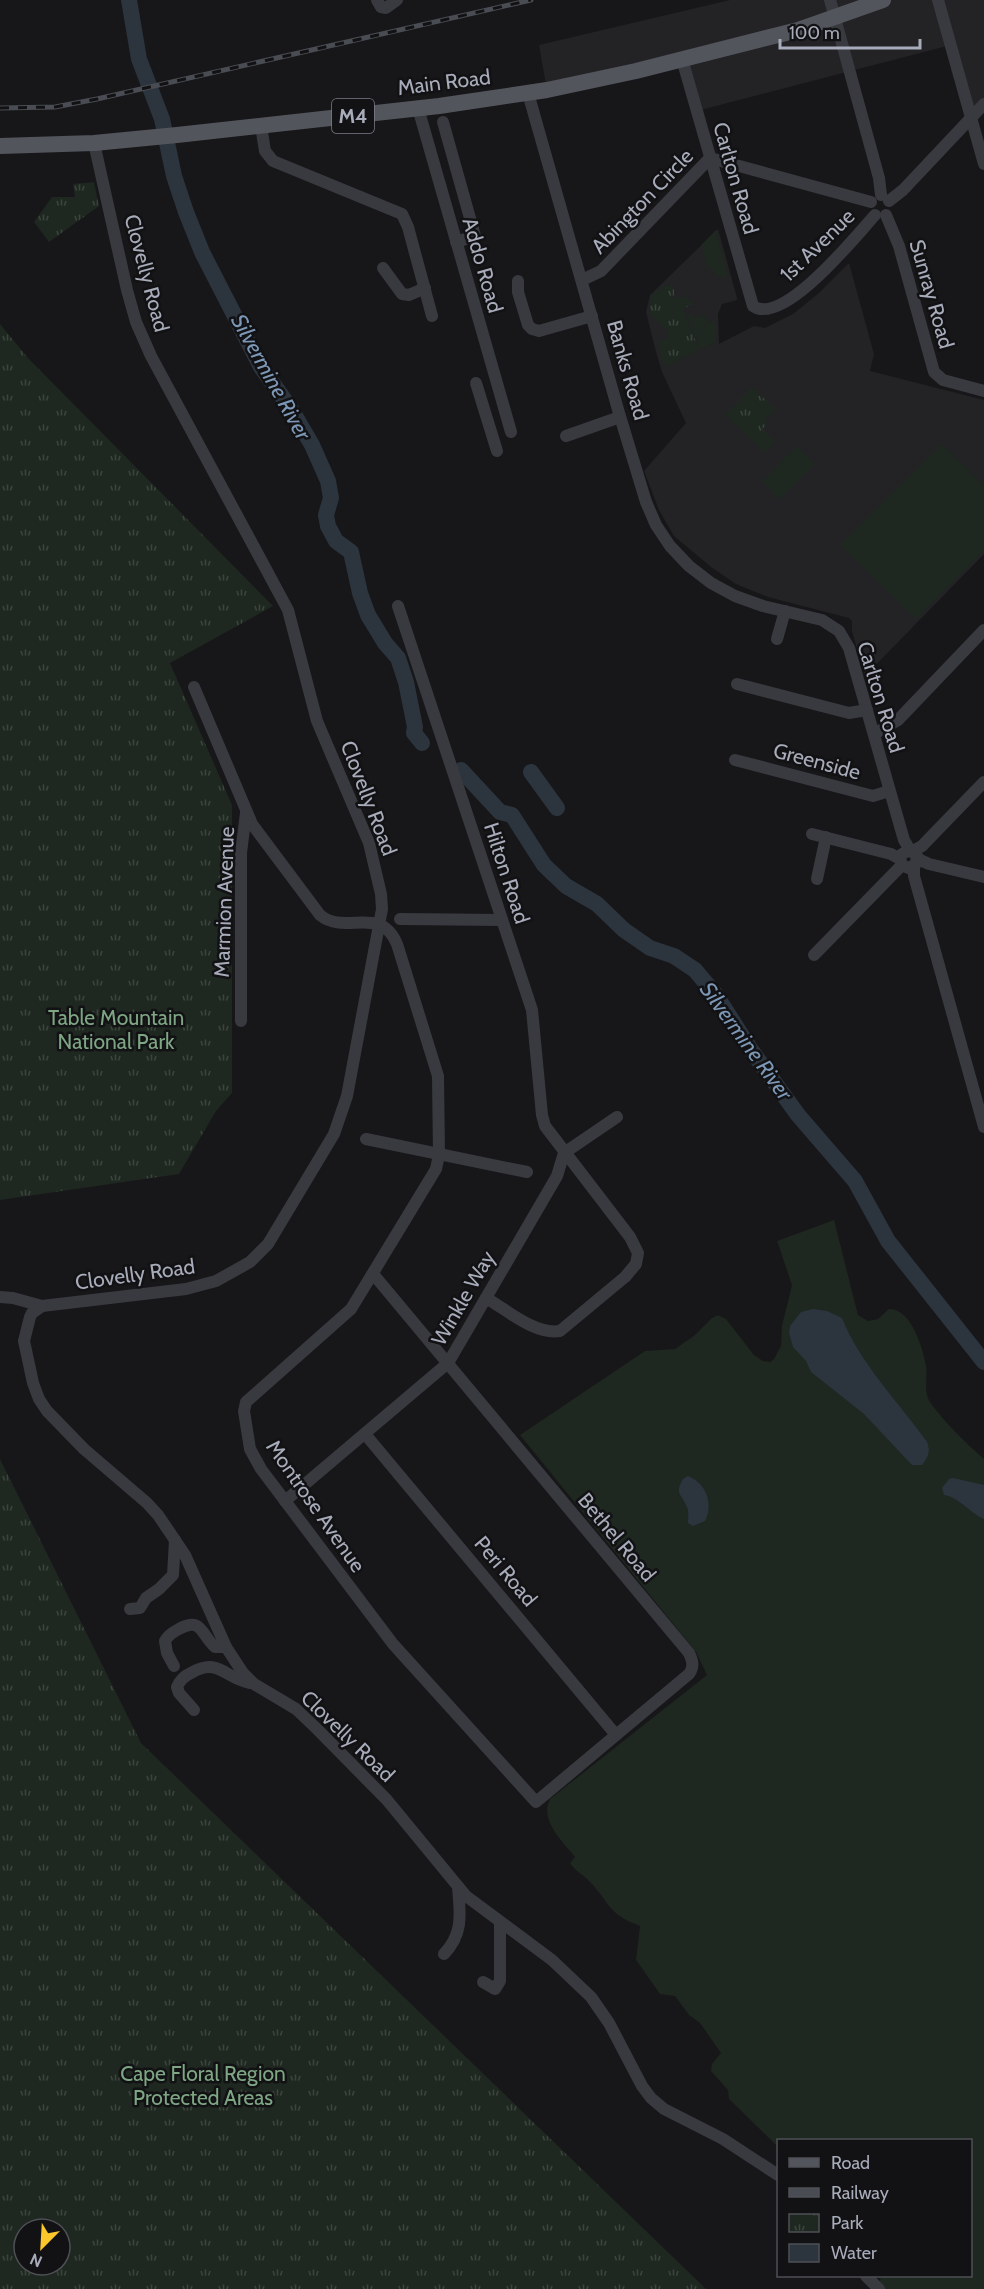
<svg xmlns="http://www.w3.org/2000/svg" width="984" height="2289" font-family="Cabin,sans-serif">
<defs>
<pattern id="park-tufts" width="24" height="20" patternUnits="userSpaceOnUse" patternTransform="scale(1.5)"><rect width="24" height="20" fill="#1e2720"/><path d="M3 7l-1-3M5 7V3M7 7l1-3M15 17l-1-3M17 17v-4M19 17l1-3" fill="none" stroke="#3c443e"/></pattern>
</defs>
<rect width="100%" height="100%" fill="#171719"/>
<g fill="#232326">
<polygon points="730,0 984,0 984,104 971,117 951,45 697,111 682,59 547,90 539,45"/>
<polygon points="718,229 737,298 737,300 722,304 718,314 719,344 754,326 765,328 793,314 819,293 849,263 874,354 870,371 984,400 984,554 865,676 852,631 852,621 849,618 768,597 736,584 711,567 674,536 659,510 644,471 686,423 662,372 656,352 646,312 650,295"/>
</g>
<g fill="#1e2720">
<polygon points="716,230 728,276 719,277 703,261 706,260 701,245"/>
<polygon points="692,313 694,318 705,314 708,323 716,320 716,342 700,349 687,316"/>
<polygon points="942,444 984,485 984,550 916,619 840,545"/>
<polygon points="796,446 815,464 780,499 762,482"/>
<path d="M834 1220 858 1315 868 1321 878 1319 889 1309C911 1308 923 1348 926 1366 928 1378 923 1392 930 1402 945 1423 965 1442 984 1459V2289H883L879 2285 881 2276H970V2140H778V2147L729 2099 728 2090 711 2071 712 2064 721 2053 700 2023 689 2015 675 1996 660 1994 636 1960 640 1926C605 1913 610 1901 587 1879 581 1873 575 1871 570 1863L575 1857C563 1842 539 1820 550 1799L707 1675 696 1652 520 1435 645 1351 675 1349 695 1335 712 1318 718 1315 726 1319 754 1355 763 1361 770 1362 774 1359 781 1346 782 1326 792 1285 777 1241Z"/>
</g>
<g fill="url(#park-tufts)" fill-rule="evenodd">
<polygon points="94,182 99,206 49,242 34,222 52,197 75,197 73,184"/>
<polygon points="663,285 674,287 674,297 685,297 694,303 683,309 699,350 665,367 657,342 668,338 668,332 648,312 651,296"/>
<polygon points="0,324 28,358 273,606 170,663 232,805 232,1093 216,1111 179,1174 0,1200"/>
<polygon points="752,387 776,410 765,422 767,425 762,429 775,442 765,453 725,415"/>
<path d="M0 1459 141 1743 706 2289H0ZM24 2229H60V2265H24Z"/>
</g>
<g fill="#2c343e">
<path d="M813 1309 827 1311 842 1318C861 1365 898 1401 927 1442 931 1452 928 1457 922 1465H912L864 1414 811 1372 806 1361 793 1347 789 1333 790 1326 801 1312Z"/>
<path d="M688 1476C706 1483 714 1504 705 1521L693 1526 688 1523C688 1518 689 1511 687 1507 682 1494 674 1494 683 1479Z"/>
<path d="M953 1478 984 1485V1519C970 1513 959 1497 944 1495L942 1488 949 1479Z"/>
</g>
<g fill="none" stroke-linecap="round" stroke-linejoin="round">
<g stroke="#2c343e" stroke-width="16">
<polyline points="129,0 139,59 162,119 174,176 186,212 202,252 261,367 291,409 312,445 328,481 331,498 326,515 328,526 336,541 351,552 360,593 368,615 385,643 398,658 406,682 415,727 414,733 422,743"/>
<polyline points="461,770 500,812 512,815 544,865 566,886 597,904 624,930 650,948 674,956 695,970 716,995 751,1050 798,1115 855,1181 888,1241 984,1362"/>
<polyline points="531,772 557,808"/>
</g>
<g stroke="#393a40" stroke-width="12">
<polyline points="377,0 381,7 386,8 397,0"/>
<polyline points="830,0 879,178 881,195"/>
<polyline points="938,0 984,164"/>
<path d="M682 59 753 306C783 327 855 237 875 215"/>
<polyline points="528,93 619,413 646,502 656,525 670,546 689,566 711,583 735,596 763,606 822,620 839,631 849,648 904,840 910,850 917,856 916,864 908,868 902,865 900,859 902,854 910,850"/>
<polyline points="418,108 511,432"/>
<polyline points="443,122 475,236 456,242"/>
<polyline points="261,126 265,151 273,161 402,214 408,227 432,316"/>
<polyline points="94,143 127,290 136,322 151,356 288,610 317,721 369,843 381,894 382,909 347,1096 334,1134 268,1244 250,1262 216,1281 186,1289 42,1306 32,1313 30,1317 24,1341 33,1383 39,1399 47,1411 84,1449 147,1503 158,1515 185,1555 226,1647 243,1673 254,1684 296,1709 318,1730 387,1800 466,1896 552,1960 591,1997 609,2023 642,2086 651,2098 664,2109 723,2139 778,2175"/>
<polyline points="710,158 871,202"/>
<polyline points="889,201 903,190 984,104"/>
<polyline points="886,215 899,246 934,372 943,380 984,391"/>
<polyline points="383,268 402,294 409,295 425,288"/>
<polyline points="582,280 601,271 710,158"/>
<polyline points="518,281 518,292 528,325 532,329 539,331 592,316"/>
<polyline points="476,383 497,451"/>
<polyline points="566,436 620,417"/>
<path d="M398 606 532 1010 542 1115 545 1126 630 1237 638 1253 636 1264 625 1277 560 1331C535 1335 507 1310 486 1298"/>
<polyline points="777,639 785,611"/>
<polyline points="737,684 849,713 867,710"/>
<path d="M194 687 252 824 320 915C345 936 380 904 397 944L438 1076 439 1155 436 1169 351 1309 246 1402 244 1411 250 1449 261 1469 393 1644 536 1802 689 1674C694 1667 693 1661 689 1653L374 1275"/>
<polyline points="874,734 898,720 984,630"/>
<polyline points="735,760 873,796 889,791"/>
<polyline points="812,834 891,854 900,859"/>
<polyline points="913,851 922,846 984,782"/>
<polyline points="918,859 929,864 984,877"/>
<polyline points="914,866 914,876 984,1127"/>
<polyline points="817,879 826,837"/>
<polyline points="400,919 502,920"/>
<polyline points="814,955 902,865"/>
<polyline points="241,1021 241,853 246,813"/>
<polyline points="366,1139 527,1172"/>
<polyline points="0,1297 13,1298 42,1306"/>
<polyline points="365,1434 616,1735"/>
<polyline points="285,1501 448,1363 557,1176 564,1153 617,1117"/>
<polyline points="130,1609 140,1608 146,1598 159,1589 173,1575 175,1540"/>
<path d="M174 1666 167 1653 165 1641C168 1635 173 1632 179 1629 202 1616 201 1635 215 1647H226"/>
<path d="M194 1710 179 1693 177 1687C180 1680 184 1676 191 1673 219 1657 224 1678 250 1683"/>
<path d="M444 1954C464 1933 460 1913 458 1887"/>
<polyline points="483,1982 495,1989 500,1981 500,1922"/>
<polyline points="866,2276 879,2289"/>
</g>
<polyline stroke="#53555d" stroke-width="16" points="0,146 94,143 177,135 439,106 547,90 636,71 798,30 883,0"/>
<g stroke="#4a4c53" stroke-width="5">
<polyline id="rail" points="0,108 55,107 97,99 531,0"/>
</g>
<use href="#rail" stroke="#121214" stroke-width="3" stroke-dasharray="9" stroke-linecap="butt"/>
</g>
<g text-anchor="middle" dominant-baseline="central" stroke-width="5" stroke-linejoin="round" paint-order="stroke">
<rect fill="#121214" stroke="#7b7e88" stroke-width="1.5" x="332" y="99" width="42" height="34" rx="4.5"/>
<g font-size="20" font-weight="bold" fill="#a8acba">
<text x="353" y="116">M4</text>
</g>
<g font-size="21" fill="#a8acba" stroke="#121214">
<text transform="translate(444 82) rotate(-7)">Main Road</text>
<text transform="translate(736 178) rotate(74)">Carlton Road</text>
<text transform="translate(642 201) rotate(-46)">Abington Circle</text>
<text transform="translate(817 245) rotate(-44)">1st Avenue</text>
<text transform="translate(483 265) rotate(74)">Addo Road</text>
<text transform="translate(147 273) rotate(75)">Clovelly Road</text>
<text transform="translate(932 294) rotate(74)">Sunray Road</text>
<text transform="translate(628 370) rotate(74)">Banks Road</text>
<text transform="translate(881 697) rotate(73)">Carlton Road</text>
<text transform="translate(817 761) rotate(15)">Greenside</text>
<text transform="translate(369 798) rotate(69)">Clovelly Road</text>
<text transform="translate(507 873) rotate(72)">Hilton Road</text>
<text transform="translate(224 902) rotate(-88)">Marmion Avenue</text>
<text transform="translate(135 1274) rotate(-8)">Clovelly Road</text>
<text transform="translate(463 1298) rotate(-60)">Winkle Way</text>
<text transform="translate(316 1506) rotate(55)">Montrose Avenue</text>
<text transform="translate(617 1537) rotate(50)">Bethel Road</text>
<text transform="translate(506 1571) rotate(50)">Peri Road</text>
<text transform="translate(348 1736) rotate(44)">Clovelly Road</text>
</g>
<g font-size="21" fill="#7ea684" stroke="#121214">
<text x="116" y="1017">Table Mountain<tspan x="116" dy="24">National Park</tspan></text>
<text x="203" y="2073">Cape Floral Region<tspan x="203" dy="24">Protected Areas</tspan></text>
</g>
<g font-size="22" font-style="italic" fill="#7d97b6" stroke="#121214">
<text transform="translate(271 377) rotate(61)">Silvermine River</text>
<text transform="translate(746 1041) rotate(54)">Silvermine River</text>
</g>
</g>
<rect x="777" y="2139" width="195" height="138" fill="#121214" stroke="#4e5056" stroke-width="1.5"/>
<rect x="789" y="2158" width="30" height="9" fill="#53555d" stroke="#4e5056" stroke-width="1.5"/>
<text x="831" y="2169" font-size="18" fill="#a8acba">Road</text>
<rect x="789" y="2188" width="30" height="9" fill="#4a4c53" stroke="#4e5056" stroke-width="1.5"/>
<text x="831" y="2199" font-size="18" fill="#a8acba">Railway</text>
<rect x="789" y="2214" width="30" height="18" fill="url(#park-tufts)" stroke="#4e5056" stroke-width="1.5"/>
<text x="831" y="2229" font-size="18" fill="#a8acba">Park</text>
<rect x="789" y="2244" width="30" height="18" fill="#2c343e" stroke="#4e5056" stroke-width="1.5"/>
<text x="831" y="2259" font-size="18" fill="#a8acba">Water</text>
<g transform="translate(42 2247) rotate(204)"><circle r="28" fill="#121214" stroke="#4e5056" stroke-width="1.5"/>
<path d="M0-4.5L10 22L0 15L-10 22Z" fill="#fcc72b"/>
<text y="-9" font-size="16" font-weight="bold" text-anchor="middle" fill="#a8acba">N</text>
</g>
<path d="M780 39v9h140v-9" fill="none" stroke="#a8acba" stroke-width="3"/>
<text x="789" y="39" font-size="18" fill="#a8acba" stroke="#121214" stroke-width="4.5" paint-order="stroke">100 m</text>
</svg>
